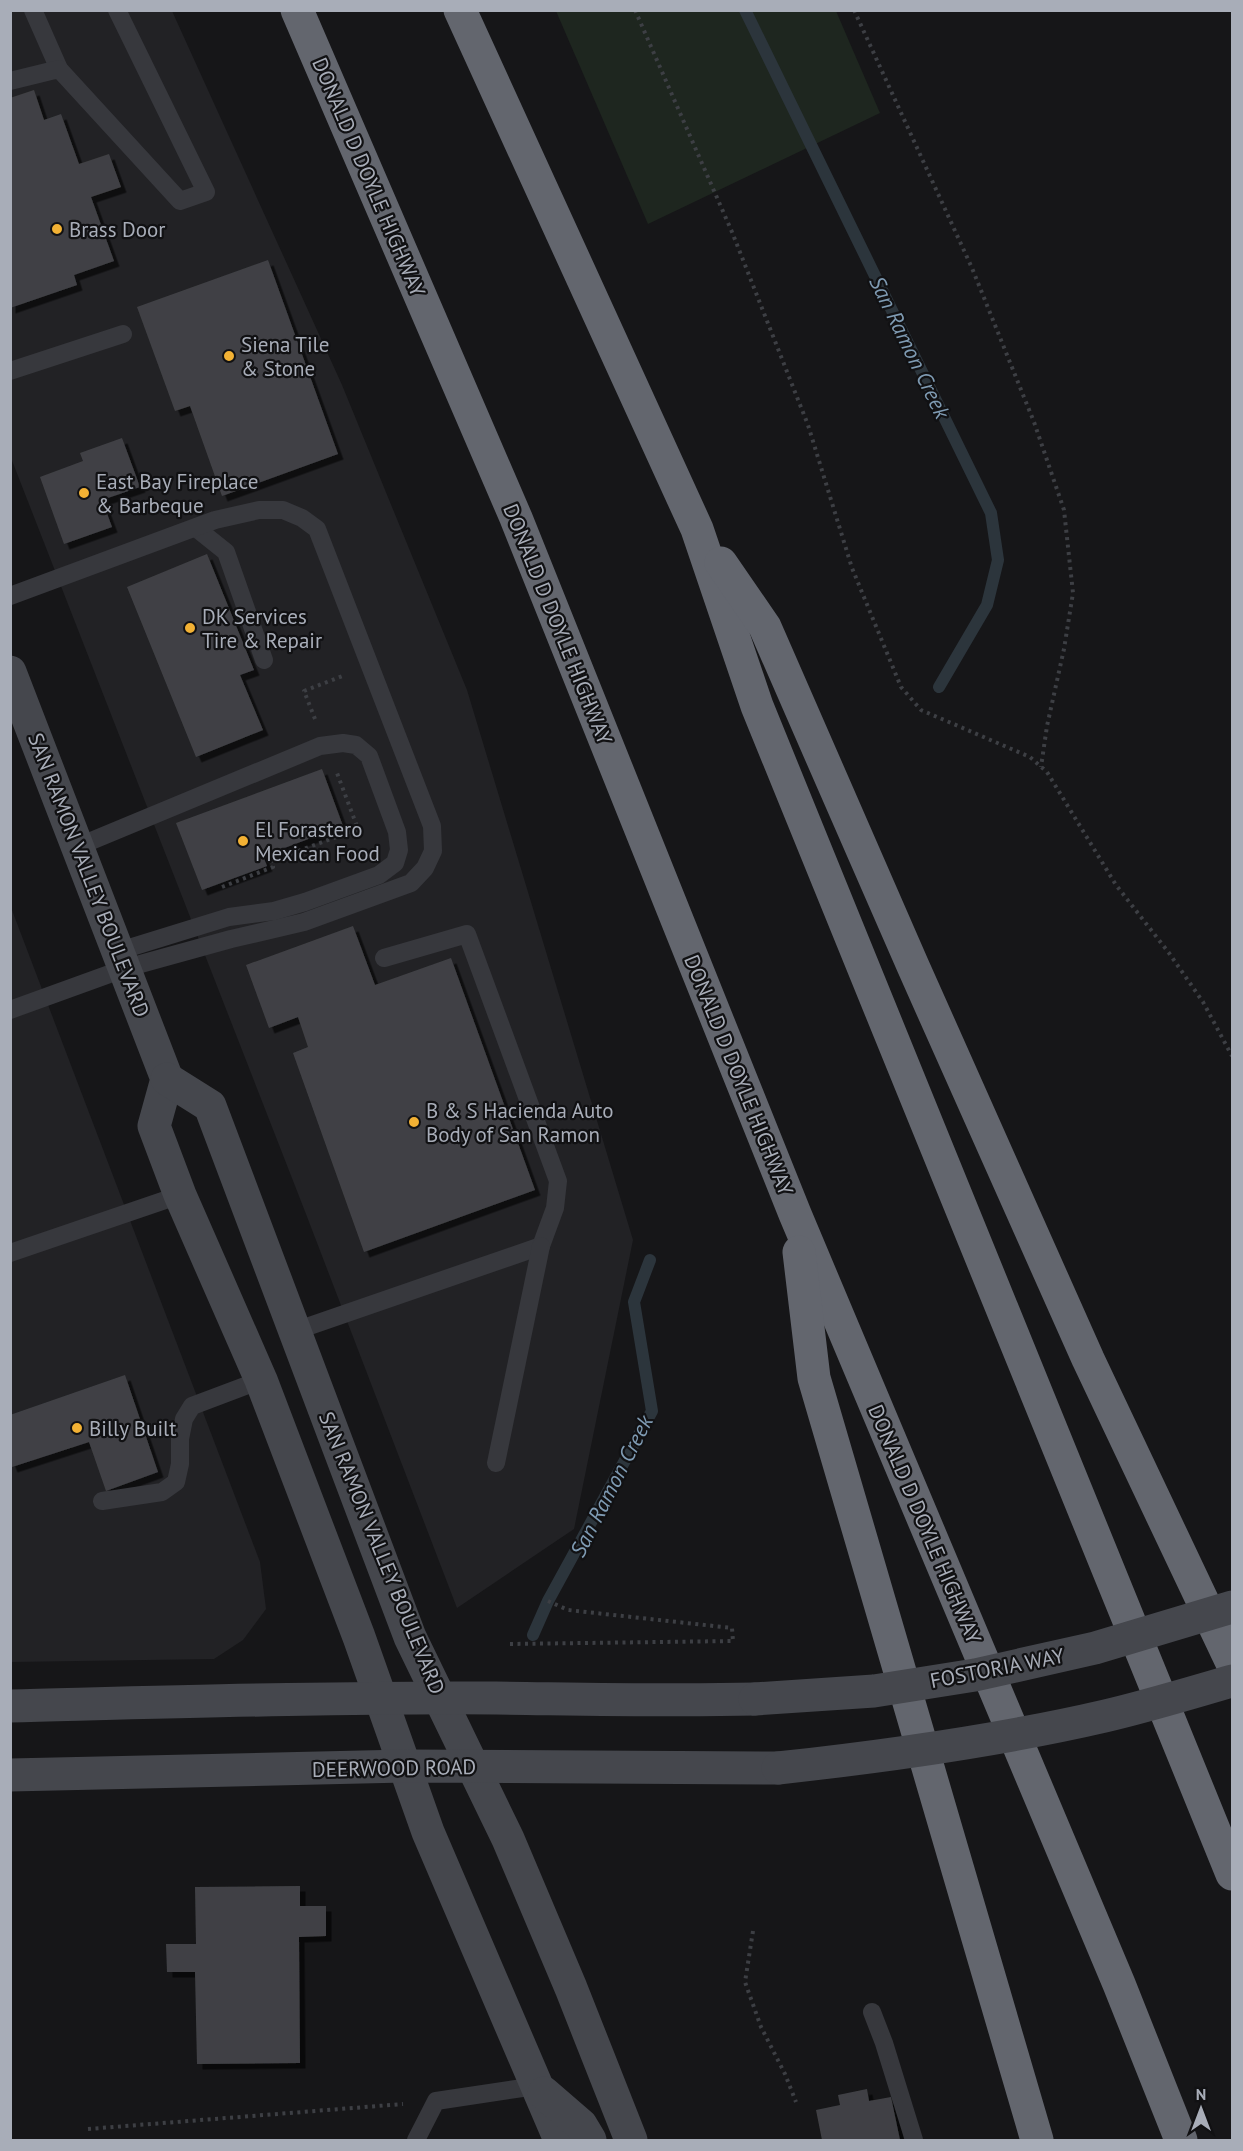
<svg xmlns="http://www.w3.org/2000/svg" width="1243" height="2151" font-family="'PT Sans',sans-serif">
<defs>
<filter id="shadow"><feDropShadow dx="5.5" dy="5.5" stdDeviation="0" flood-color="#0009"/></filter>
</defs>
<rect width="100%" height="100%" fill="#161618"/>
<g fill="#222225">
<polygon points="11,11 172,11 342,385 467,690 633,1240 574,1529 457,1608 306,1214 11,458"/>
<polygon points="10,905 260,1562 266,1609 243,1640 214,1659 11,1662"/>
</g>
<polygon fill="#1e261f" points="556,11 836,11 880,113 648,224"/>
<g fill="none" stroke-linecap="round" stroke-linejoin="round">
<g stroke="#2c353c" stroke-width="12">
<polyline points="745,10 991,513 998,560 987,605 939,687"/>
<polyline points="533,1635 548,1601 652,1411 634,1302 650,1260"/>
</g>
</g>
<g fill="#404145" filter="url(#shadow)">
<polygon points="34,90 44,120 61,114 79,164 109,154 121,187 91,197 114,261 74,275 77,285 10,308 10,98"/>
<polygon points="268,260 338,454 222,496 190,406 175,411 137,307"/>
<polygon points="122,438 140,487 102,500 112,527 64,544 40,477 83,461 80,453"/>
<polygon points="207,554 254,670 240,675 263,730 196,757 127,587"/>
<polygon points="322,769 343,826 263,856 267,866 202,890 176,823"/>
<polygon points="353,926 375,985 451,958 535,1190 364,1252 293,1053 308,1047 298,1017 269,1028 246,965"/>
<polygon points="125,1375 158,1472 106,1491 89,1442 12,1467 10,1462 10,1415"/>
<polygon points="300,1886 300,1906 326,1906 326,1936 299,1937 300,2063 197,2064 195,1972 167,1972 166,1944 196,1944 195,1887"/>
<polygon points="867,2089 869,2101 891,2097 900,2140 822,2140 816,2110 840,2105 838,2095"/>
</g>
<g fill="none" stroke-linecap="round" stroke-linejoin="round">
<g stroke="#3d3f44" stroke-width="4" stroke-dasharray="3 4.5" stroke-linecap="butt">
<polyline points="635,10 732,232 808,425 852,568 901,687 921,710 1030,757 1047,772 1116,885 1169,953 1203,1002 1232,1056"/>
<polyline points="854,10 972,268 1034,422 1064,510 1073,593 1064,649 1047,726 1041,767"/>
<polyline points="315,719 304,691 345,675"/>
<polyline points="222,887 273,867 271,861 358,829 337,773"/>
<polyline points="510,1644 733,1641 732,1628 568,1610 548,1601"/>
<polyline points="753,1931 745,1982 761,2027 785,2074 796,2102"/>
<polyline points="88,2129 403,2104"/>
</g>
<g stroke="#37383d" stroke-width="18">
<polyline points="33,10 59,69"/>
<polyline points="10,81 59,69 180,201 206,192 117,10"/>
<polyline points="10,371 123,334"/>
<polyline points="196,528 226,552 264,660"/>
<polyline points="10,596 215,520 259,510 283,510 302,518 317,529 432,826 433,851 425,868 411,883 304,922 231,939 126,968 10,1010"/>
<polyline points="79,846 320,746 343,743 356,745 369,756 397,832 399,850 395,863 379,875 305,902 274,911 229,917 119,951"/>
<polyline points="10,1253 180,1195"/>
<polyline points="295,1331 541,1246 555,1208 558,1181 467,934 384,958"/>
<polyline points="496,1463 541,1246"/>
<polyline points="102,1501 162,1492 176,1482 180,1464 180,1439 184,1419 192,1406 261,1380"/>
<polyline points="872,2012 884,2043 914,2140"/>
<polyline points="416,2140 436,2101 536,2086"/>
</g>
<g stroke="#45474d" stroke-width="33">
<polyline points="10,672 167,1079 154,1126 180,1195 261,1380 359,1637 428,1832 560,2140"/>
<polyline points="167,1079 210,1106 410,1637 508,1839 571,1988 631,2140"/>
<path d="M10 1706C172 1702 335 1697 496 1698 583 1699 669 1701 755 1699"/>
<polyline points="10,1775 405,1766 778,1768"/>
<polyline points="544,2093 581,2125 590,2140"/>
</g>
<g stroke="#63666e" stroke-width="33">
<polyline points="297,10 516,518 795,1214 1119,1984 1181,2140"/>
<polyline points="460,10 697,529 757,706 1232,1874"/>
<polyline points="721,563 765,627 913,966 1088,1359 1232,1663"/>
<polyline points="799,1252 814,1378 1037,2140"/>
</g>
<g stroke="#45474d" stroke-width="33">
<polyline points="755,1699 874,1691 975,1675 1095,1648 1232,1607"/>
<path d="M778 1768C888 1756 997 1741 1105 1716 1148 1706 1190 1693 1232 1681"/>
</g>
</g>
<g fill="#f2b134" stroke="#111113" stroke-width="2">
<circle cx="57" cy="229" r="6"/>
<circle cx="229" cy="356" r="6"/>
<circle cx="84" cy="493" r="6"/>
<circle cx="190" cy="628" r="6"/>
<circle cx="243" cy="841" r="6"/>
<circle cx="414" cy="1122" r="6"/>
<circle cx="77" cy="1428" r="6"/>
</g>
<g text-anchor="middle" dominant-baseline="central" stroke-width="4.5" stroke-linejoin="round" paint-order="stroke">
<g font-size="21" fill="#a8adb8" stroke="#111113">
<text transform="translate(369 177) rotate(67)">DONALD D DOYLE HIGHWAY</text>
<text transform="translate(558 624) rotate(68)">DONALD D DOYLE HIGHWAY</text>
<text transform="translate(89 875) rotate(69)">SAN RAMON VALLEY BOULEVARD</text>
<text transform="translate(739 1075) rotate(68)">DONALD D DOYLE HIGHWAY</text>
<text transform="translate(925 1524) rotate(67)">DONALD D DOYLE HIGHWAY</text>
<text transform="translate(382 1553) rotate(68)">SAN RAMON VALLEY BOULEVARD</text>
<text transform="translate(997 1668) rotate(-11)">FOSTORIA WAY</text>
<text transform="translate(394 1768) rotate(-1)">DEERWOOD ROAD</text>
</g>
<g font-size="21" fill="#a8adb8" stroke="#111113" text-anchor="start">
<text x="69" y="229">Brass Door</text>
<text x="241" y="344">Siena Tile<tspan x="241" dy="24">&amp; Stone</tspan></text>
<text x="96" y="481">East Bay Fireplace<tspan x="96" dy="24">&amp; Barbeque</tspan></text>
<text x="202" y="616">DK Services<tspan x="202" dy="24">Tire &amp; Repair</tspan></text>
<text x="255" y="829">El Forastero<tspan x="255" dy="24">Mexican Food</tspan></text>
<text x="426" y="1110">B &amp; S Hacienda Auto<tspan x="426" dy="24">Body of San Ramon</tspan></text>
<text x="89" y="1428">Billy Built</text>
</g>
<g font-size="22" font-style="italic" fill="#7f9bb3" stroke="#111113">
<text transform="translate(910 347) rotate(64)">San Ramon Creek</text>
<text transform="translate(611 1486) rotate(-63)">San Ramon Creek</text>
</g>
</g>
<rect width="1243" height="2151" fill="none" stroke="#a8adb8" stroke-width="24"/>
<g transform="translate(1201 2109)" stroke="#111113" stroke-width="4.5" paint-order="stroke">
<path d="M0-4.5L10 22L0 15L-10 22Z" fill="#a8adb8"/>
<text y="-9" font-size="16" font-weight="bold" text-anchor="middle" fill="#a8adb8">N</text>
</g>
</svg>
